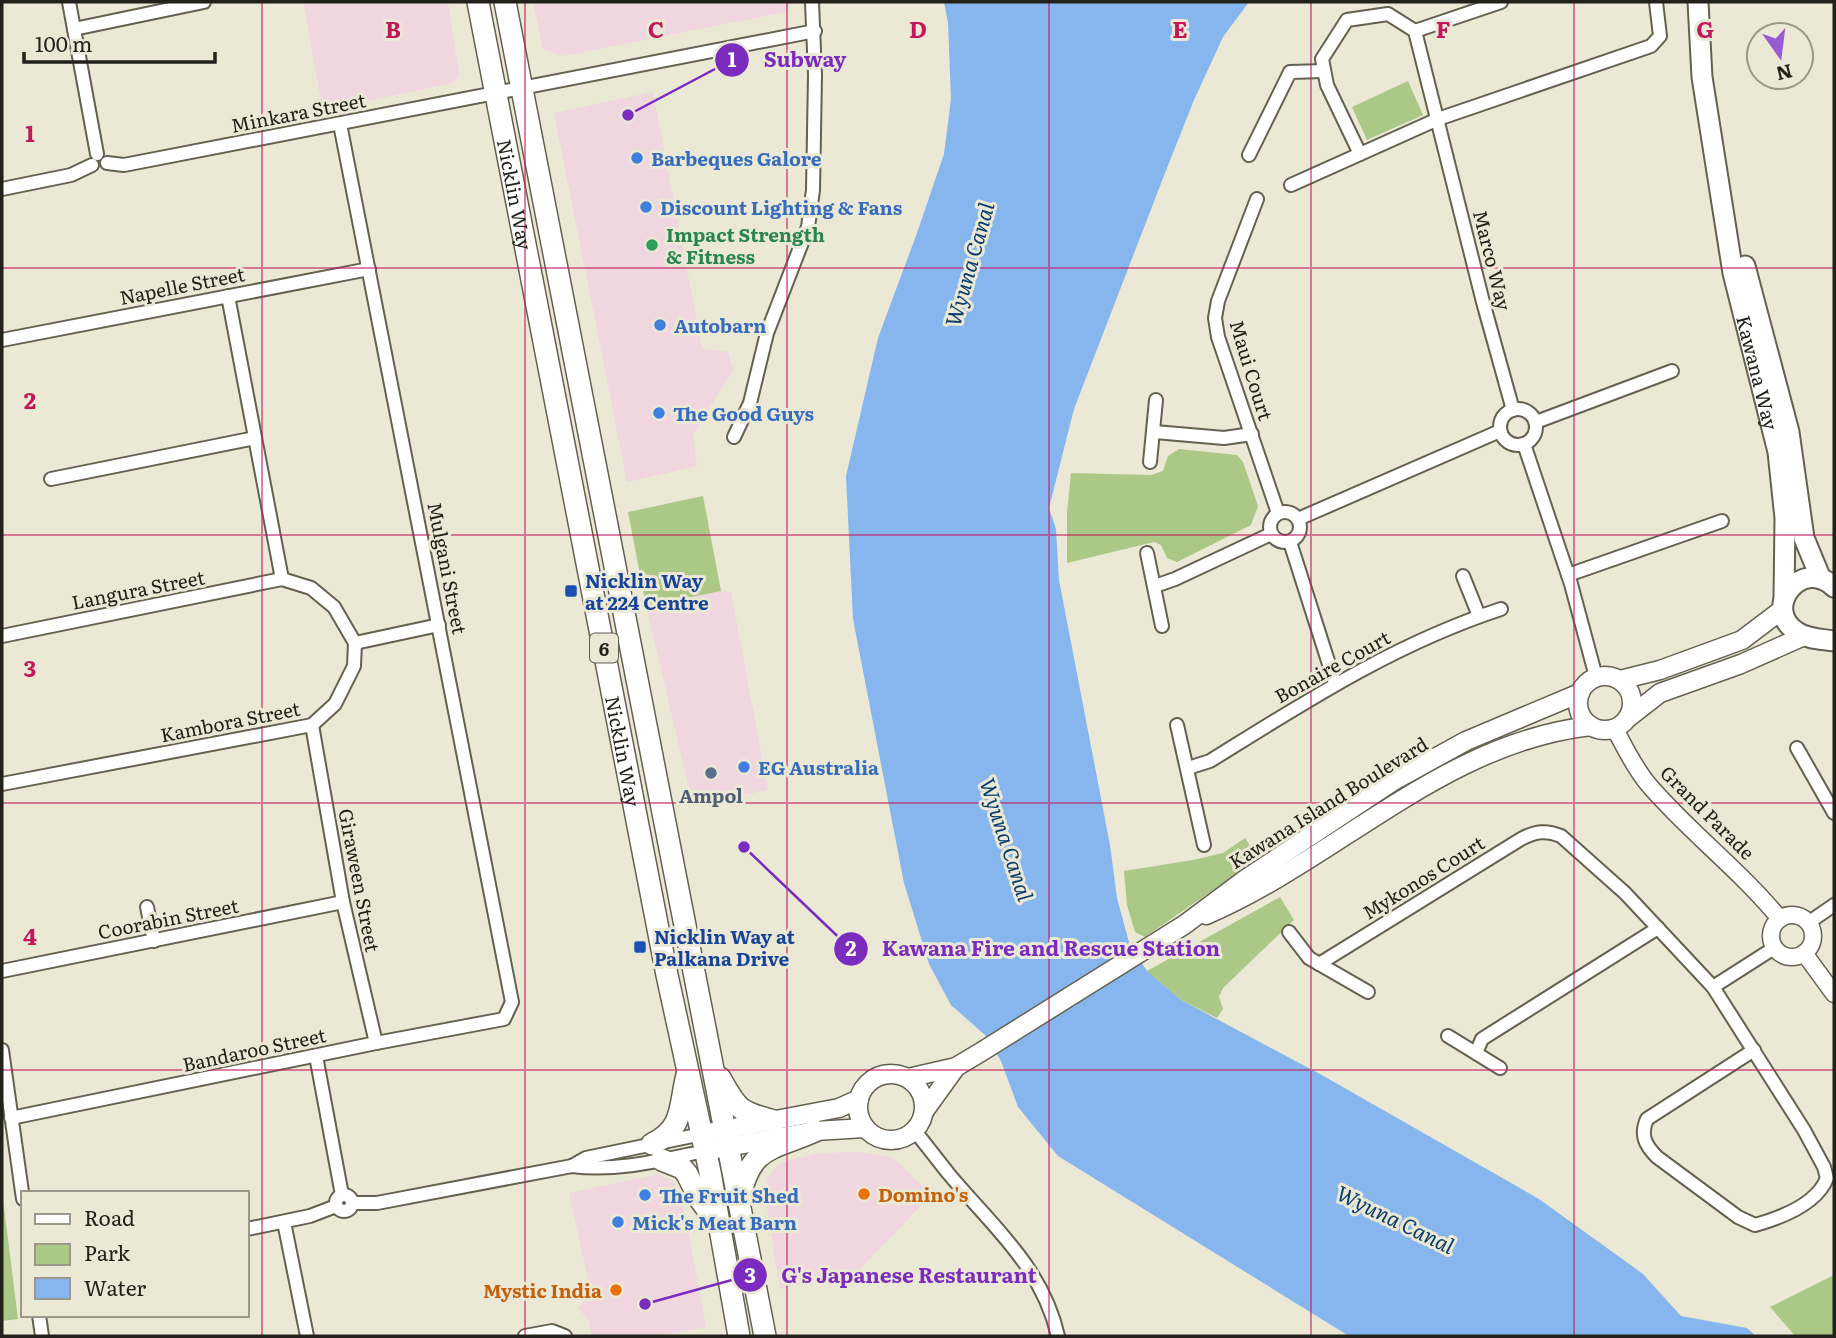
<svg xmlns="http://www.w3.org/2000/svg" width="1836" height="1338" font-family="Literata,serif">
<rect width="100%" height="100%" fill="#ebe8d6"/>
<g fill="#efd6df">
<polygon points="303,2 448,2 459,75 453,83 323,110"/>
<polygon points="533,2 792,2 792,3 785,12 563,56 543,49"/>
<polygon points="653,92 702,348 728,352 733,370 693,435 697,466 627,482 554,113"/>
<polygon points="721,591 731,592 768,790 693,805 646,606"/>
<polygon points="860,1152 892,1157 931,1195 856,1273 780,1289 765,1195 768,1177 777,1166 790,1160 820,1153"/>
<polygon points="660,1174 675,1184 681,1192 706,1327 659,1336 592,1336 589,1320 578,1308 591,1292 569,1193"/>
</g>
<g fill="#abc887">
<polygon points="1408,81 1423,115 1367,140 1352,107"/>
<polygon points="1179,449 1237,455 1243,462 1258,506 1251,525 1177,562 1167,558 1161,545 1154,542 1067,563 1067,513 1071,473 1151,475 1163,471 1168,456"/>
<polygon points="703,496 721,591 646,606 628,512"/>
<polygon points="1245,838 1258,859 1145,937 1135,932 1127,905 1124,871 1193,860 1223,853"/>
<polygon points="1280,897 1294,920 1223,988 1219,997 1223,1009 1217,1018 1181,1000 1147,971"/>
<polygon points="2,1191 18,1319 2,1321"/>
<polygon points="1834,1275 1834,1336 1795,1336 1770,1307"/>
</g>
<polygon fill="#86b6ed" points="944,2 1249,2 1223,37 1194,100 1165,173 1074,409 1049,508 1056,529 1059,580 1110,845 1117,898 1130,946 1147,971 1181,1000 1320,1074 1539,1199 1643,1274 1681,1316 1747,1328 1756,1336 1349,1336 1058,1156 1018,1107 1001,1061 985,1035 951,1005 929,964 904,883 853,619 846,476 878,338 917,233 944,154 951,99 948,23"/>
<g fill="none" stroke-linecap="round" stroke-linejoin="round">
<g stroke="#646151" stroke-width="16">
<g id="minor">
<polyline points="69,2 97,154"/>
<polyline points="74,29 204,2"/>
<polyline points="1415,31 1501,2"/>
<polyline points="1360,154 1327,85 1322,59 1347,20 1388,14 1415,31 1483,302 1513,410"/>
<polyline points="1249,155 1290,72 1324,71"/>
<polyline points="107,163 124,165 815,31"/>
<polyline points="1291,185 1438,119 1651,46 1660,36 1656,2"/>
<polyline points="2,189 71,175 92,165"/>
<polyline points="1257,199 1218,301 1215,318 1218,337 1278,513"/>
<polyline points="228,296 282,579"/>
<polyline points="2,340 369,269"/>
<circle cx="1518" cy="427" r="18"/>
<polyline points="1536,422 1672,371"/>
<polyline points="1155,432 1224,438 1252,434"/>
<polyline points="734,437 750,403 767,333 808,227 813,190 815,75 812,2"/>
<polyline points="1524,444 1571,584 1596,677"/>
<polyline points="1150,462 1156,400"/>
<polyline points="51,479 255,438"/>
<circle cx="1285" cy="527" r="15"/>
<polyline points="1298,519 1500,431"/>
<polyline points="1290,542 1335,683"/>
<polyline points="1147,553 1162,626"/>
<polyline points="1568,575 1722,521"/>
<polyline points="1463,576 1479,616"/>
<polyline points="1155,586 1175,579 1271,534"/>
<polyline points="2,636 282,579 311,588 334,607 355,643 354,666 335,704 312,725 2,784"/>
<polyline points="355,643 439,625"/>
<polyline points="312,725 343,902 376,1043"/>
<polyline points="1177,725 1204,845"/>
<polyline points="1797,748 1834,813"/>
<path d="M1188 768 1210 761C1305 702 1394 644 1501 609"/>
<polyline points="147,907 154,941"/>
<polyline points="1808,923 1834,905"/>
<polyline points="1289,932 1309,958 1368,992"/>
<polyline points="1774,948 1713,987 1804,1130 1824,1167 1827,1178"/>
<path d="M1319 964 1521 839C1536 831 1546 830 1561 836L1625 893 1713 987"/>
<polyline points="2,971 343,902"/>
<polyline points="1448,1036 1500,1068"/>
<polyline points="2,1050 23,1199"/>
<path d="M1754 1050 1647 1119C1640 1135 1645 1145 1657 1157L1738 1217 1755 1225C1780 1218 1817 1204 1827 1178"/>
<polyline points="1476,1053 1482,1039 1658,928"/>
<polyline points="316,1056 342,1195"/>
<polyline points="11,1118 376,1043 504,1019 512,1002 340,124"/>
<path d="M915 1131C926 1145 937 1159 948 1173 992 1226 1042 1266 1058 1336"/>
<polyline points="572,1166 586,1158 702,1134"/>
<circle cx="344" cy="1203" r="8"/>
<path d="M352 1203H377L572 1166C617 1172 662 1160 705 1151"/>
<polyline points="284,1222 307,1336"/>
<polyline points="247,1229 310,1216 336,1206"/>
<polyline points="39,1315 42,1336"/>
<polyline points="525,1336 552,1331 565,1336"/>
</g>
</g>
<g stroke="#646151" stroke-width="19">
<g id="tertiary">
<path d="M1615 729C1625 748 1634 767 1648 784 1689 832 1740 870 1780 919"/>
<circle cx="1792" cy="936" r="21"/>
<polyline points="1804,953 1834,994"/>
</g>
</g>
<g stroke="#646151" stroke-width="21">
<g id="secondary">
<circle cx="1605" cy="703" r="27"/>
<polyline points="1620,680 1660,670 1742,640 1783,609"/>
<polyline points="1628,718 1660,693 1741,664 1804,636"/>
<path d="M1206 915C1337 859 1444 742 1591 726"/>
<circle cx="891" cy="1107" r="33"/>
<polyline points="908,1078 956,1067 981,1052 1184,925 1247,878 1395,780 1466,741 1580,693"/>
<polyline points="925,1110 956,1067"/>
<polyline points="702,1134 839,1108 859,1099"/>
<polyline points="705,1151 815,1131 865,1128"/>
</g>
</g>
<g stroke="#646151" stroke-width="23">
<g id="primary">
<path id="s1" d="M1698 2 1702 77 1733 273 1778 452 1785 518 1784 599"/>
<polyline points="1745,266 1789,432 1804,538 1821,579"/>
<path d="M1834 587C1803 556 1760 608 1797 632 1807 639 1822 639 1834 641"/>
</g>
</g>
<g stroke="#646151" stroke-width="24">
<g id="trunk">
<path id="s2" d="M478 2 667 975 710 1172 739 1336"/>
<polyline points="505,2 765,1336"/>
<path d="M720 1078C737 1109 739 1112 774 1121"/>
<path d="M652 1144C684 1129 679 1107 687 1075"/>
<polyline points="662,1160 682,1168 687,1174 699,1198 716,1221"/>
<path d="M739 1200C751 1145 770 1151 815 1131"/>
</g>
</g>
<use href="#minor" stroke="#fff" stroke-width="12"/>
<use href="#tertiary" stroke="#fff" stroke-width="16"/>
<use href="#secondary" stroke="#fff" stroke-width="18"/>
<use href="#primary" stroke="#fff" stroke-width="19"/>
<use href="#trunk" stroke="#fff" stroke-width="21"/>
</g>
<path fill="none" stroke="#c2185b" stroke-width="2" stroke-opacity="0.55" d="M262 2V1336M525 2V1336M787 2V1336M1049 2V1336M1311 2V1336M1574 2V1336M2 268H1834M2 535H1834M2 803H1834M2 1070H1834"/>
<g fill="#3f7fe0" stroke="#ebe8d6" stroke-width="2.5">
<circle cx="637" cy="158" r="7"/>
<circle cx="646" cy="207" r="7"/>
<circle cx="660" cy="325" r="7"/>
<circle cx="659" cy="413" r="7"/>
<circle cx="744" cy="767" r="7"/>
<circle cx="645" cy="1195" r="7"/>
<circle cx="618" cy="1222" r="7"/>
</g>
<circle fill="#2e9e5b" stroke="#ebe8d6" stroke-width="2.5" cx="652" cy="245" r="7"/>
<g fill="#1a4fb4" stroke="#ebe8d6" stroke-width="2.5">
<rect x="564" y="584" width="14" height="14" rx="3.5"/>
<rect x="633" y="940" width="14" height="14" rx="3.5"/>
</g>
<circle fill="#5c6f8a" stroke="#ebe8d6" stroke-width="2.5" cx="711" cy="773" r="7"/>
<g fill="#e8710a" stroke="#ebe8d6" stroke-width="2.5">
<circle cx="864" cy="1194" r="7"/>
<circle cx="616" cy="1290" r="7"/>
</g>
<g text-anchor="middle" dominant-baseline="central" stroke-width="6" stroke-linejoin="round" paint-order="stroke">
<rect fill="#ebe8d6" stroke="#5e5d52" stroke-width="2" x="590" y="633.5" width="28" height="29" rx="5"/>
<g font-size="18" font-weight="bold" fill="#22211a">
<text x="604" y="648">6</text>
</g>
<g font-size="19" fill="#22211a" stroke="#ebe8d6">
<text transform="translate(298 112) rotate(-11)">Minkara Street</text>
<text stroke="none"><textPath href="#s2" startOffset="196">Nicklin Way</textPath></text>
<text transform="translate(1493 260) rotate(76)">Marco Way</text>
<text transform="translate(182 285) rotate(-11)">Napelle Street</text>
<text transform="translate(1252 370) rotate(73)">Maui Court</text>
<text stroke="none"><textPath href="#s1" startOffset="376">Kawana Way</textPath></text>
<text transform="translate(448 568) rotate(79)">Mulgani Street</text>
<text transform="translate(138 589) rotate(-11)">Langura Street</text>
<text transform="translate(1332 666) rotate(-29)">Bonaire Court</text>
<text transform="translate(230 721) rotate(-11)">Kambora Street</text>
<text stroke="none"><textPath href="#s2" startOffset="763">Nicklin Way</textPath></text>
<text transform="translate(1328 802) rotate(-32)">Kawana Island Boulevard</text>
<text transform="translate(1708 812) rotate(45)">Grand Parade</text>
<text transform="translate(1423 877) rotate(-32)">Mykonos Court</text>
<text transform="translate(360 880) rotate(79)">Giraween Street</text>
<text transform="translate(168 918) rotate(-11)">Coorabin Street</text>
<text transform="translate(254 1049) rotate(-12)">Bandaroo Street</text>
</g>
<g font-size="19" font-weight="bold" fill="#366cbe" stroke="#ebe8d6" text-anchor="start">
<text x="651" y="158">Barbeques Galore</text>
<text x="660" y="207">Discount Lighting &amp; Fans</text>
<text x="674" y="325">Autobarn</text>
<text x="673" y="413">The Good Guys</text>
<text x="758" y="767">EG Australia</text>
<text x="659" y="1195">The Fruit Shed</text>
<text x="632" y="1222">Mick's Meat Barn</text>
</g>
<g font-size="19" font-weight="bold" fill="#27864d" stroke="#ebe8d6" text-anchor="start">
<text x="666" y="234">Impact Strength<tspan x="666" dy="22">&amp; Fitness</tspan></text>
</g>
<g font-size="19" font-weight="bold" fill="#164399" stroke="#ebe8d6" text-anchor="start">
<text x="585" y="580">Nicklin Way<tspan x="585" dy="22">at 224 Centre</tspan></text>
<text x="654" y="936">Nicklin Way at<tspan x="654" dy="22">Palkana Drive</tspan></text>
</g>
<g font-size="19" font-weight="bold" fill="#4e5e75" stroke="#ebe8d6">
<text x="711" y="795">Ampol</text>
</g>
<g font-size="19" font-weight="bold" fill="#c56008" stroke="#ebe8d6" text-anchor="start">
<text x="878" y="1194">Domino's</text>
<text x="602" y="1290" text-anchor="end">Mystic India</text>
</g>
<g font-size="21" font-style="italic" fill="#083d6e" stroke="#ebe8d6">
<text transform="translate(968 264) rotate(-74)">Wyuna Canal</text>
<text transform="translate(1008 839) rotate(72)">Wyuna Canal</text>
<text transform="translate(1396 1218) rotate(26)">Wyuna Canal</text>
</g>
</g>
<g font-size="23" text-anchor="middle" font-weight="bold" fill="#c2185b" stroke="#ebe8d6" stroke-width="6" stroke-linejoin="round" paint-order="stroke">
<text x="393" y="38">B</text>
<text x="656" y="38">C</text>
<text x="918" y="38">D</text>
<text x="1180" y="38">E</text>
<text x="1443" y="38">F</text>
<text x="1705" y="38">G</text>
<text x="30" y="142">1</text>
<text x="30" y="409">2</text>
<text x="30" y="677">3</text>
<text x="30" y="945">4</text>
</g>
<path fill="none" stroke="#7b2cbf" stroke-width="2.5" d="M628 115L732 60M744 847L851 949M645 1304L750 1275"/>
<g fill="#7b2cbf" stroke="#ebe8d6" stroke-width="2.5">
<circle cx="628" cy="115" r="7"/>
<circle cx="744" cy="847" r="7"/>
<circle cx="645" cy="1304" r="7"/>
<circle cx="732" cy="60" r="18"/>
<circle cx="851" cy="949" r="18"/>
<circle cx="750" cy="1275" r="18"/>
</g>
<g font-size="21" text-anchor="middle" font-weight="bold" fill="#fff">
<text x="732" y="67">1</text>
<text x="851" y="956">2</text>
<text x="750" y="1283">3</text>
</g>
<g font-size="21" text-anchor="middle" font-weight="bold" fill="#7b2cbf" stroke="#ebe8d6" stroke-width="6" stroke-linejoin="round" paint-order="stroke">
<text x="805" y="67">Subway</text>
<text x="1051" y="956">Kawana Fire and Rescue Station</text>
<text x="909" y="1283">G's Japanese Restaurant</text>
</g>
<rect width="1836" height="1338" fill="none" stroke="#22211a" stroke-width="7"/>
<rect x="21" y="1191" width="228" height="126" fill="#ebe8d6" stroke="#9b988b" stroke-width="2"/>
<rect x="35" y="1214" width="35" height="10" fill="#ffffff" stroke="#9b988b" stroke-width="2"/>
<text x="84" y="1226" font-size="21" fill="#22211a">Road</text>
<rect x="35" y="1244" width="35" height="21" fill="#abc887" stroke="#9b988b" stroke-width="2"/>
<text x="84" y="1261" font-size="21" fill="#22211a">Park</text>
<rect x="35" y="1278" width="35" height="21" fill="#86b6ed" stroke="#9b988b" stroke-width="2"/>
<text x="84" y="1296" font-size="21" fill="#22211a">Water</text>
<g transform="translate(1780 56) rotate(166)"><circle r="33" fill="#ebe8d6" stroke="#9b988b" stroke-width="2"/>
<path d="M0-5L12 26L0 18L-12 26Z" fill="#965cd3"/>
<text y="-10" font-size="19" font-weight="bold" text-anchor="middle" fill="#22211a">N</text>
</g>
<path d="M24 52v10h191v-10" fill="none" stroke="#22211a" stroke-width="3.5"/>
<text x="35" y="52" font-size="21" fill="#22211a" stroke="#ebe8d6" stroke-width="5" paint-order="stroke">100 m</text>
</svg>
